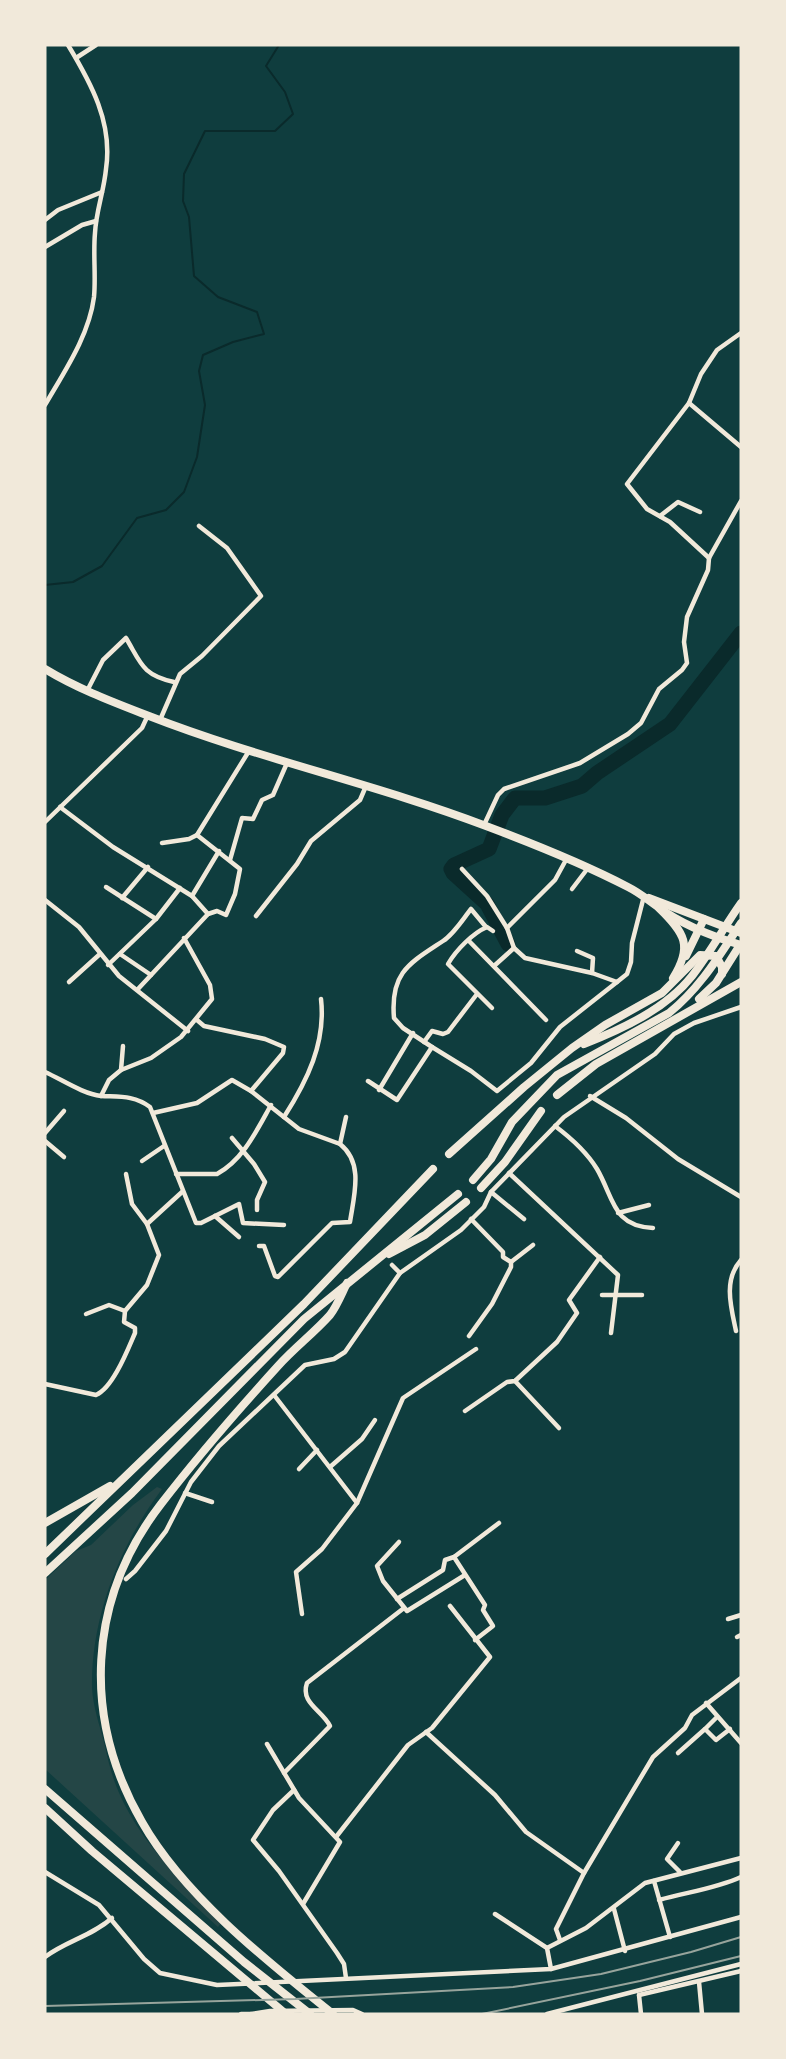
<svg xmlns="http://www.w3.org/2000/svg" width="786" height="2059" font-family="'IBM Plex Sans',sans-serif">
<rect width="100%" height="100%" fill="#0f3d3e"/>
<path fill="#244646" d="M157 1487 162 1489C120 1545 91 1616 92 1688 93 1707 100 1727 105 1746 111 1775 117 1792 132 1818 155 1857 190 1889 222 1922L218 1927 45 1769V1580L76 1551 91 1545 133 1505Z"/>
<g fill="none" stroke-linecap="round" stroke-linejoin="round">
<polyline stroke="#0a2a2b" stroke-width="2" points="45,585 73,582 102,566 137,518 166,510 184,492 197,457 205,405 199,371 203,355 233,342 264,334 257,312 218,297 194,276 189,217 183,201 184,174 205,131 275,131 293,114 285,92 266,66 279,45"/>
<polyline stroke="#0a2a2b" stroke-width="15" points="508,944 487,904 453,873 451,869 454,865 489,849 502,815 515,798 545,798 582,786 597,773 670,724 741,633"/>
<g stroke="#f1e9da" stroke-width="4.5">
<polyline points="76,58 96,45"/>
<polyline points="45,220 58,210 102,192"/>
<polyline points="45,247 82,225 96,221"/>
<polyline points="689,403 741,447"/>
<path d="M45 405C64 372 89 336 94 297 96 276 93 254 95 233 96 211 104 191 106 169 113 123 91 83 68 45"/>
<polyline points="660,516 678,502 700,512"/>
<polyline points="709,558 670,522 647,509 627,484 689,403 701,374 717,350 741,333"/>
<path d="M87 691 103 660 126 638C141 663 142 675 174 682"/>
<polyline points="160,720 180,674 202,656 261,596 227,548 199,526"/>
<polyline points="60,807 113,847 192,896 208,914"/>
<polyline points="45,822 142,728 148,715"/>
<polyline points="484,825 498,795 504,789 580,763 628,734 641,723 659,689 682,670 687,663 684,642 687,617 708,570 709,558 741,501"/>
<polyline points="162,843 189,839 197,835 249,751"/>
<polyline points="230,860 242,818 253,819 262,800 273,795 287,763"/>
<polyline points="462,869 487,896 507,928 514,948 525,958 592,973 617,982 627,974 631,962 632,943 644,896"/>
<polyline points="106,887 156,919"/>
<polyline points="572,889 588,868"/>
<polyline points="192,896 219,851"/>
<polyline points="122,898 148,867"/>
<polyline points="45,900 79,927 119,976 188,1031"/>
<polyline points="256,916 297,864 311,841 360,800 366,786"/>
<polyline points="507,928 555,880 567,858"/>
<polyline points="469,941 546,1020"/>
<polyline points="577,951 593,958 592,973"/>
<polyline points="120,954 151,975"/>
<polyline points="108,965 156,919 180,888"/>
<polyline points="494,966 514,948"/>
<polyline points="69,982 100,954"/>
<polyline points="138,989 208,914 217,911 226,915 235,894 240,869 197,835"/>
<path d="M492 1008 448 964C456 950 473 933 487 927L493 931"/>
<polyline points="197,1020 204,1026 265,1039 284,1047 283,1053 251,1091 299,1129 340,1144"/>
<polyline points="424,1042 432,1031 443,1034 448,1032 477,994"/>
<path d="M432 1047 403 1028 394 1018C390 972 410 963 443 941 454 934 463 919 471 909L486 927"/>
<polyline points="121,1070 151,1058 181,1037 212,999 210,985 184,938"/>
<path d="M45 1072C61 1079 83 1094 101 1096 119 1097 134 1095 150 1107L196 1223H201L239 1204 243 1223 284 1225"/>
<polyline points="368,1081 397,1100 432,1047 471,1071 497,1091 531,1063 560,1027 617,982"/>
<polyline points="379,1090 413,1033"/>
<polyline points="101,1096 109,1080 121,1070 123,1046"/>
<polyline points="590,1096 626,1118 678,1159 741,1197"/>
<polyline points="153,1113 197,1103 232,1080 251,1091"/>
<path d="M284 1117C307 1081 326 1043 321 999"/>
<path d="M555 1126C571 1138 586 1151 597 1169 614 1198 612 1226 653 1228"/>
<polyline points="45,1133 64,1111"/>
<polyline points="232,1138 254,1164 265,1182 257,1200 257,1210"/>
<polyline points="45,1141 64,1157"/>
<polyline points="142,1161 164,1146"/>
<polyline points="509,1173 618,1275 611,1333"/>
<polyline points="126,1174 132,1204 147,1224 182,1192"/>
<path d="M176 1174H217C243 1160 257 1130 271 1105"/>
<polyline points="491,1192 524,1219"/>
<polyline points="618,1213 649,1205"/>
<polyline points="215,1216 239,1237"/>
<path d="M259 1246H264L275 1276 278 1277 332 1223 350 1222C354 1195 364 1163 340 1144L346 1117"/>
<polyline points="511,1262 533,1245"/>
<polyline points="392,1265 400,1273"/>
<polyline points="602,1295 642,1295"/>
<polyline points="86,1314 109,1305 125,1311"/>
<path d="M736 1331C731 1307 723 1280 741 1260"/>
<polyline points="469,1336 492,1304 511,1267 511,1262 503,1257 503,1252 471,1219"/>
<polyline points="515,1381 559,1428"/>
<path d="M45 1384 96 1395C113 1388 128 1349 135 1333V1328L124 1322 125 1311 147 1285 159 1255 147 1224"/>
<polyline points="274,1395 357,1503"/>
<polyline points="465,1411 507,1382 515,1381 557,1342 577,1313 569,1300 600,1257"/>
<polyline points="330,1467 362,1439 375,1420"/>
<polyline points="299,1469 317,1450"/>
<polyline points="185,1493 212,1502"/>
<polyline points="399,1542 377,1566 383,1581 407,1611 465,1575"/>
<polyline points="454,1557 485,1605 483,1610 493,1626 475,1640"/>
<polyline points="126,1579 135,1571 166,1531 191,1482 219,1446 305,1365 334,1359 345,1352 400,1273 461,1230 484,1207 491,1192 564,1117 655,1054 674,1034 694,1023 741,1007"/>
<polyline points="397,1599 443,1570 445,1560 454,1557 499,1523"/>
<polyline points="302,1614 296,1572 322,1549 357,1503 403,1398 476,1349"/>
<polyline points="728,1619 741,1615"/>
<polyline points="737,1637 741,1635"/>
<polyline points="706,1703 741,1743"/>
<polyline points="705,1729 717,1717"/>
<polyline points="426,1732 495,1795 526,1832 584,1873"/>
<polyline points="267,1744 299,1798 340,1842 303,1904"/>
<polyline points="678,1753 705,1729 716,1740 730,1729"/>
<path d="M284 1773 330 1726C322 1710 300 1703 307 1683L404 1608"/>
<polyline points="294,1790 273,1810 253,1840 279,1871 337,1953 344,1964 346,1978"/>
<polyline points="336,1837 408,1745 432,1728 490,1657 450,1606"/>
<polyline points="678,1843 667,1859 680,1872"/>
<polyline points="45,1872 99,1905 144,1959 160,1973 217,1985 551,1969 741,1917"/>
<polyline points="654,1881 670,1937"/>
<path d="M659 1900C687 1892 715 1889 741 1877"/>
<polyline points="614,1909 625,1951"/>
<polyline points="495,1914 547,1948"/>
<polyline points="560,1940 556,1929 584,1873 653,1757 685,1728 692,1715 741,1678"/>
<path d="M45 1957C66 1941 92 1936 112 1918"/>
<polyline points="551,1969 547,1948 586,1928 645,1883 741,1858"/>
<polyline points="699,1982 702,2014"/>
<polyline points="639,1995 741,1971"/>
<polyline points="639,1995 641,2014"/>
<polyline points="241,2014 251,2014"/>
<polyline points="251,2014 270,2011 353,2010 362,2014"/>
<polyline points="547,2014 741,1964"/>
</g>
<g stroke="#f1e9da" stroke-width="8">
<path d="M45 669C78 689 113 702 149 716 259 759 376 784 486 826 534 844 582 863 628 887 640 893 648 900 658 907 681 924 714 937 741 945"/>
<polyline points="649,898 741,933"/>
</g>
<g stroke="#f1e9da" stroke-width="8">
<path d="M659 908C685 933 693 946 673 978"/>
<polyline points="686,956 704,919"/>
<polyline points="699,999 716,983 740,945"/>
<path d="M584 1044C622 1029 666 1009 692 976 710 953 724 927 741 903"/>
<polyline points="557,1095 596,1064 741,982"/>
<polyline points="449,1154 524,1087 572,1048 605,1025 662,993 700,955 716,956 722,967 722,974"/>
<path d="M473 1180 491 1159 512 1122 557 1075 669 1013C700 988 719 956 741 923"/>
<polyline points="481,1188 505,1162 541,1111"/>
<polyline points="389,1254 425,1235 466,1202"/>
<polyline points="45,1523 110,1486"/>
<polyline points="45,1554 304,1304 433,1169"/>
<polyline points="45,1573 132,1493 304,1319 458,1194"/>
<polyline points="45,1789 244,1962 310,2014"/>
<polyline points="45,1808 92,1851 286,2014"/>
<path d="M333 2014C268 1962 184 1896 142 1822 82 1718 87 1600 161 1504 198 1456 238 1410 278 1366 294 1348 314 1333 330 1315 337 1306 342 1293 347 1283"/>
</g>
<g stroke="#97a49c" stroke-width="2">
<polyline points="45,2006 295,1999 513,1987 601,1974 691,1952 741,1937"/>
<polyline points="482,2014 640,1981 741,1956"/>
</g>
</g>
<rect width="786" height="2059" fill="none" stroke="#f1e9da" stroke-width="93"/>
</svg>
